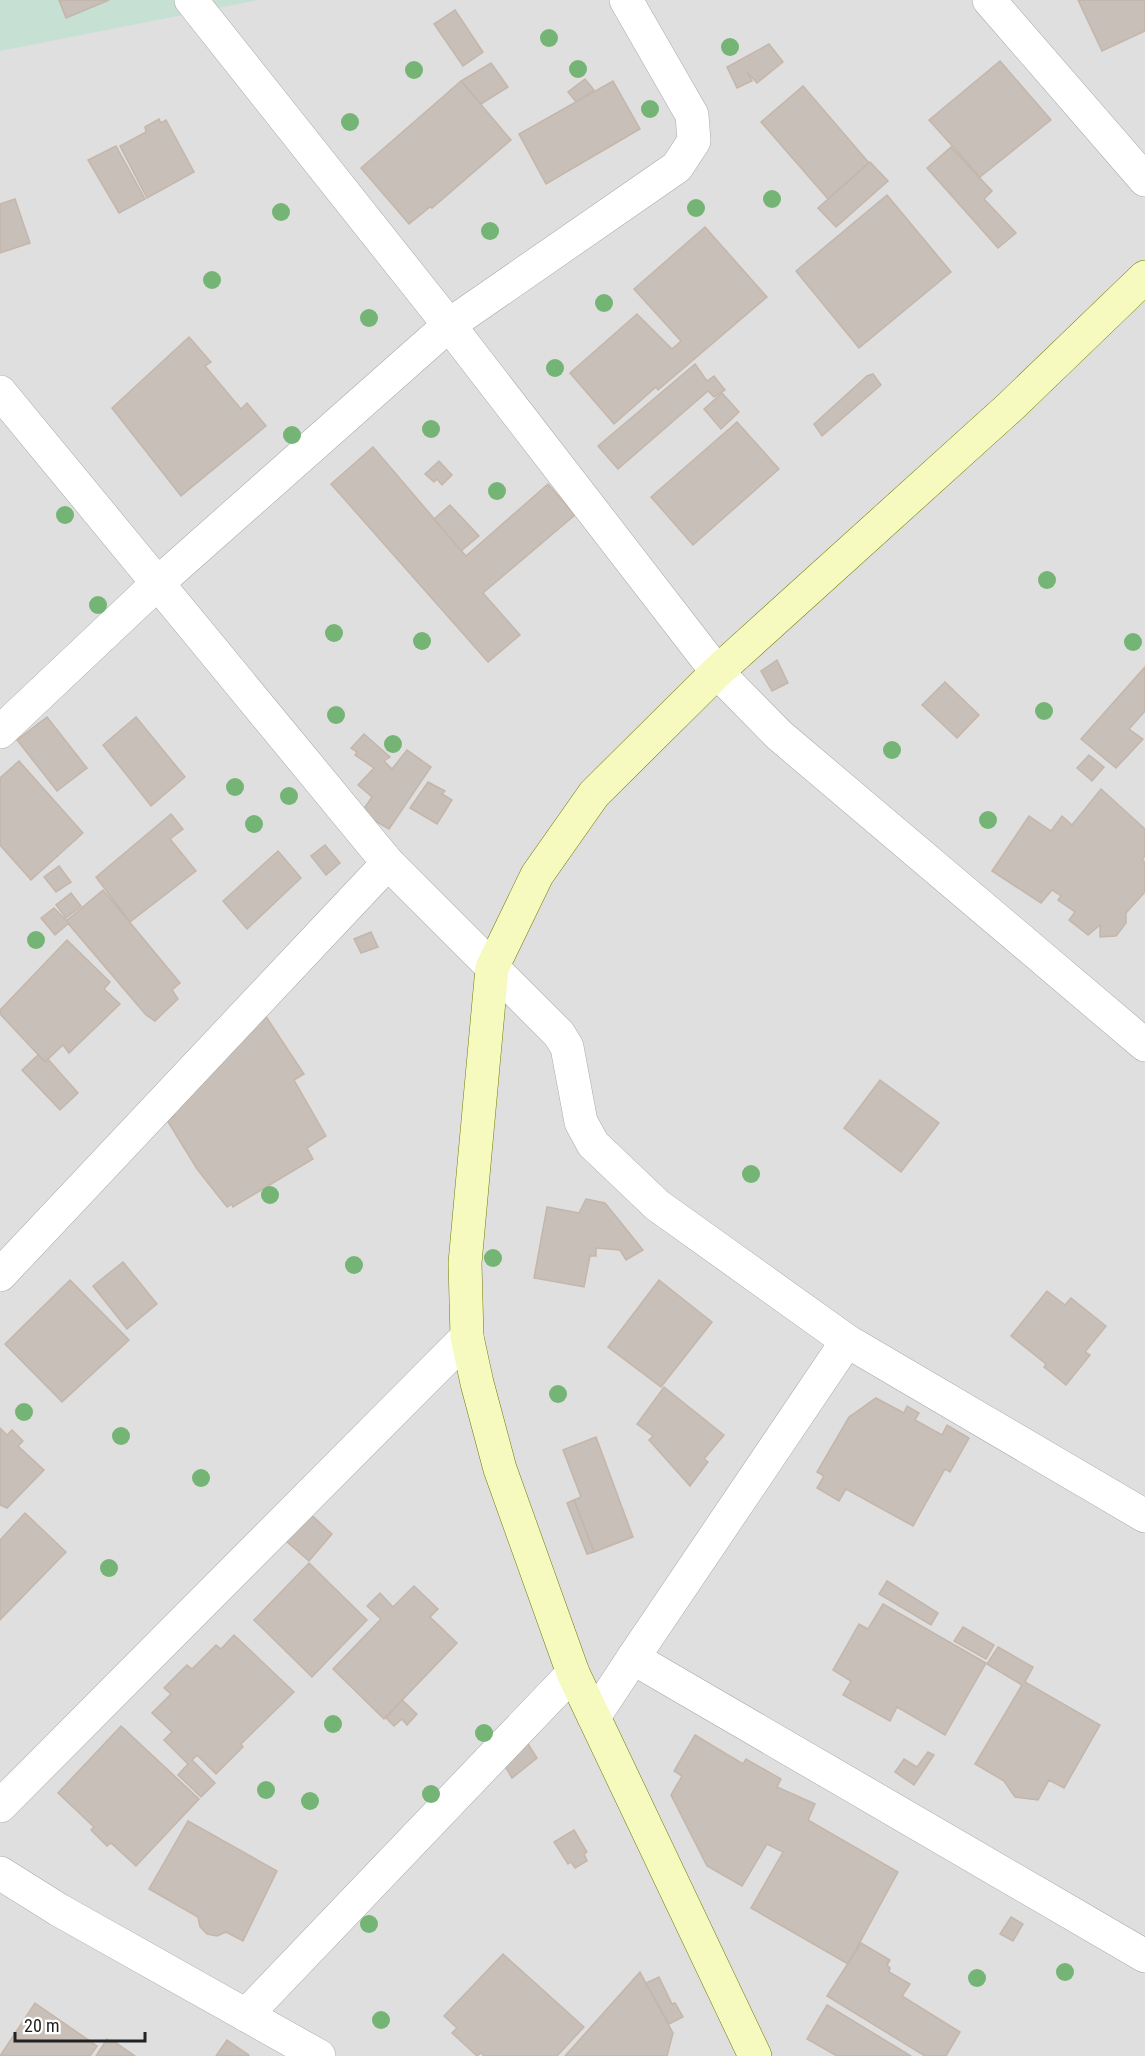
<svg xmlns="http://www.w3.org/2000/svg" width="1145" height="2056" font-family="'Roboto Condensed',sans-serif">
<rect width="100%" height="100%" fill="#f2efe9"/>
<rect fill="#e0dfdf" x="0" y="0" width="1145" height="2056"/>
<polygon fill="#c6e0d4" points="0,0 258,0 0,51"/>
<g fill="#c7bfb8" stroke="#c4b6ab" stroke-width="1.5">
<polygon points="59,0 109,0 66,18"/>
<polygon points="1078,0 1145,0 1145,31 1102,51"/>
<polygon points="455,10 483,52 463,66 434,24"/>
<polygon points="769,44 783,62 757,83 747,72 752,81 737,88 727,67"/>
<polygon points="1000,61 1051,120 980,177 929,120"/>
<polygon points="491,63 508,87 481,104 461,81"/>
<polygon points="585,79 594,90 576,102 568,92"/>
<polygon points="461,81 511,140 432,208 430,207 409,224 361,168"/>
<polygon points="613,81 640,129 546,184 519,134"/>
<polygon points="803,86 869,163 828,199 761,122"/>
<polygon points="159,119 161,123 166,120 194,172 147,198 120,146 146,132 145,127"/>
<polygon points="116,146 145,199 119,213 88,160"/>
<polygon points="951,147 992,191 984,199 1016,233 998,248 927,168"/>
<polygon points="870,162 888,181 836,227 818,208"/>
<polygon points="887,195 951,272 859,348 796,271"/>
<polygon points="15,199 30,243 0,253 0,204"/>
<polygon points="705,227 767,297 658,390 656,387 614,424 570,373 637,314 672,349 681,341 634,289"/>
<polygon points="189,337 211,362 205,366 241,409 247,403 266,426 181,496 112,408"/>
<polygon points="695,364 707,381 714,376 725,390 714,397 708,391 618,469 598,446"/>
<polygon points="873,374 881,385 822,436 814,424 867,376"/>
<polygon points="722,393 739,412 721,429 704,409"/>
<polygon points="737,422 779,469 693,545 651,497"/>
<polygon points="373,447 466,556 548,484 575,515 483,593 520,635 488,662 331,484"/>
<polygon points="439,461 452,475 442,485 437,479 434,482 425,474"/>
<polygon points="450,505 479,536 461,551 434,519"/>
<polygon points="777,660 788,683 772,691 761,671"/>
<polygon points="1145,667 1145,711 1129,729 1143,739 1116,768 1081,739"/>
<polygon points="945,682 979,715 957,738 922,705"/>
<polygon points="47,717 87,768 57,791 17,740"/>
<polygon points="136,717 185,777 151,806 103,745"/>
<polygon points="364,734 390,757 384,761 392,769 407,750 431,767 389,829 361,813 372,797 358,785 374,768 355,755 357,752 351,748"/>
<polygon points="1089,755 1104,767 1092,781 1077,768"/>
<polygon points="19,761 83,833 31,880 0,845 0,778"/>
<polygon points="428,782 445,791 442,794 452,800 437,824 410,808"/>
<polygon points="1101,789 1145,829 1145,856 1142,860 1145,862 1145,892 1126,913 1126,923 1116,936 1100,937 1100,925 1088,935 1069,920 1075,912 1058,900 1061,896 1052,890 1041,903 992,871 1029,816 1051,831 1062,816 1072,825"/>
<polygon points="171,814 183,829 170,839 196,871 130,922 96,877"/>
<polygon points="325,845 340,863 326,875 311,856"/>
<polygon points="278,851 301,878 247,929 223,901"/>
<polygon points="59,866 71,882 56,892 44,877"/>
<polygon points="103,890 180,983 172,990 178,999 155,1021 146,1015 66,921"/>
<polygon points="71,893 81,906 66,918 56,905"/>
<polygon points="54,908 69,923 55,935 41,918"/>
<polygon points="371,932 378,947 361,953 354,939"/>
<polygon points="67,940 110,982 104,989 120,1004 69,1053 63,1045 45,1062 0,1014 0,1010"/>
<polygon points="265,1015 304,1074 294,1080 326,1136 307,1148 313,1159 233,1207 232,1204 227,1207 197,1169 167,1120 175,1116 171,1111"/>
<polygon points="38,1055 45,1062 48,1059 78,1093 60,1110 22,1070"/>
<polygon points="880,1080 939,1123 901,1172 844,1128"/>
<polygon points="586,1199 605,1203 643,1250 626,1260 620,1250 596,1248 596,1256 590,1256 584,1287 534,1278 547,1207 579,1213"/>
<polygon points="123,1262 157,1304 127,1329 93,1286"/>
<polygon points="70,1280 129,1340 62,1402 5,1344"/>
<polygon points="659,1280 712,1322 661,1387 608,1347"/>
<polygon points="1047,1291 1065,1305 1071,1298 1106,1326 1085,1352 1090,1355 1066,1385 1044,1367 1046,1364 1011,1336"/>
<polygon points="664,1387 724,1435 704,1459 708,1462 690,1486 649,1440 653,1436 637,1424"/>
<polygon points="876,1398 904,1413 907,1406 919,1413 915,1420 942,1435 947,1425 969,1438 950,1472 945,1469 913,1526 846,1489 839,1501 817,1488 824,1476 817,1472 849,1417"/>
<polygon points="0,1428 7,1435 12,1430 23,1441 18,1446 44,1470 7,1508 0,1505"/>
<polygon points="596,1437 633,1537 594,1552 574,1500 581,1497 563,1450"/>
<polygon points="574,1500 594,1552 587,1554 567,1503"/>
<polygon points="304,1508 332,1534 309,1561 280,1536"/>
<polygon points="25,1513 66,1552 0,1620 0,1540"/>
<polygon points="309,1563 367,1620 312,1677 254,1620"/>
<polygon points="887,1581 938,1613 931,1625 879,1594"/>
<polygon points="414,1586 438,1609 430,1617 457,1643 384,1719 333,1669 381,1619 367,1606 380,1593 393,1607"/>
<polygon points="883,1604 986,1663 945,1735 897,1707 890,1721 843,1695 851,1681 833,1670 859,1624 868,1629"/>
<polygon points="963,1627 994,1645 986,1659 954,1641"/>
<polygon points="234,1635 294,1692 241,1744 243,1747 216,1774 197,1755 192,1760 215,1783 201,1797 178,1775 188,1764 164,1740 172,1732 152,1713 171,1694 164,1688 187,1665 192,1669 216,1645 221,1649"/>
<polygon points="998,1647 1033,1667 1025,1682 1100,1725 1064,1788 1049,1780 1038,1800 1015,1797 1004,1781 975,1764 1022,1685 987,1664"/>
<polygon points="402,1700 417,1714 407,1725 402,1719 394,1726 386,1718"/>
<polygon points="121,1726 199,1799 136,1866 111,1843 107,1846 91,1830 94,1827 58,1793"/>
<polygon points="695,1735 743,1764 746,1759 781,1779 777,1787 815,1804 808,1820 898,1872 848,1964 751,1908 783,1852 767,1844 742,1886 707,1866 671,1795 682,1776 674,1771"/>
<polygon points="523,1736 537,1758 512,1778 499,1756"/>
<polygon points="928,1752 934,1755 914,1785 895,1772 904,1759 917,1767"/>
<polygon points="188,1821 277,1871 243,1941 226,1932 217,1936 207,1934 200,1927 198,1917 149,1889"/>
<polygon points="574,1830 587,1852 584,1854 587,1861 575,1868 571,1862 568,1864 554,1842"/>
<polygon points="1011,1917 1023,1924 1013,1941 1000,1934"/>
<polygon points="861,1943 890,1960 887,1965 890,1968 889,1972 910,1984 902,1996 960,2032 946,2056 925,2056 827,1996"/>
<polygon points="503,1954 584,2027 557,2056 484,2056 481,2053 477,2056 452,2033 457,2028 444,2016"/>
<polygon points="640,1972 673,2033 667,2056 565,2056"/>
<polygon points="659,1977 672,2004 675,2003 683,2017 669,2024 646,1983"/>
<polygon points="35,2003 97,2046 90,2056 0,2056"/>
<polygon points="827,2005 911,2056 837,2056 807,2039"/>
<polygon points="107,2039 111,2042 112,2040 135,2056 96,2056"/>
<polygon points="227,2040 249,2055 248,2056 216,2056"/>
</g>
<g fill="none" stroke-linecap="round" stroke-linejoin="round">
<g stroke="#a9a9a9" stroke-width="34">
<g id="street">
<polyline points="191,0 449,325 717,672 779,735 1145,1045"/>
<polyline points="989,0 1145,180"/>
<polyline points="0,392 388,863 559,1034 567,1047 581,1122 593,1144 657,1205 847,1341 1145,1516"/>
<polyline points="0,732 159,582 449,325 677,167 694,141 692,115 626,0"/>
<polyline points="0,1275 388,863"/>
<polyline points="633,1658 847,1341"/>
<polyline points="594,1717 633,1658 1145,1956"/>
<polyline points="0,1806 467,1337"/>
<polyline points="0,1873 59,1910 319,2056"/>
<polyline points="246,2015 573,1673"/>
</g>
</g>
<g stroke="#707d05" stroke-width="34">
<polyline id="secondary" points="755,2056 573,1673 500,1469 477,1383 467,1337 465,1263 492,968 537,875 594,794 717,672 1011,406 1145,277"/>
</g>
<use href="#street" stroke="#fff" stroke-width="33"/>
<use href="#secondary" stroke="#f7fabf" stroke-width="33"/>
</g>
<g fill="#74b475">
<circle cx="549" cy="38" r="9"/>
<circle cx="730" cy="47" r="9"/>
<circle cx="578" cy="69" r="9"/>
<circle cx="414" cy="70" r="9"/>
<circle cx="650" cy="109" r="9"/>
<circle cx="350" cy="122" r="9"/>
<circle cx="772" cy="199" r="9"/>
<circle cx="696" cy="208" r="9"/>
<circle cx="281" cy="212" r="9"/>
<circle cx="490" cy="231" r="9"/>
<circle cx="212" cy="280" r="9"/>
<circle cx="604" cy="303" r="9"/>
<circle cx="369" cy="318" r="9"/>
<circle cx="555" cy="368" r="9"/>
<circle cx="431" cy="429" r="9"/>
<circle cx="292" cy="435" r="9"/>
<circle cx="497" cy="491" r="9"/>
<circle cx="65" cy="515" r="9"/>
<circle cx="1047" cy="580" r="9"/>
<circle cx="98" cy="605" r="9"/>
<circle cx="334" cy="633" r="9"/>
<circle cx="422" cy="641" r="9"/>
<circle cx="1133" cy="642" r="9"/>
<circle cx="1044" cy="711" r="9"/>
<circle cx="336" cy="715" r="9"/>
<circle cx="393" cy="744" r="9"/>
<circle cx="892" cy="750" r="9"/>
<circle cx="235" cy="787" r="9"/>
<circle cx="289" cy="796" r="9"/>
<circle cx="988" cy="820" r="9"/>
<circle cx="254" cy="824" r="9"/>
<circle cx="36" cy="940" r="9"/>
<circle cx="751" cy="1174" r="9"/>
<circle cx="270" cy="1195" r="9"/>
<circle cx="493" cy="1258" r="9"/>
<circle cx="354" cy="1265" r="9"/>
<circle cx="558" cy="1394" r="9"/>
<circle cx="24" cy="1412" r="9"/>
<circle cx="121" cy="1436" r="9"/>
<circle cx="201" cy="1478" r="9"/>
<circle cx="109" cy="1568" r="9"/>
<circle cx="333" cy="1724" r="9"/>
<circle cx="484" cy="1733" r="9"/>
<circle cx="266" cy="1790" r="9"/>
<circle cx="431" cy="1794" r="9"/>
<circle cx="310" cy="1801" r="9"/>
<circle cx="369" cy="1924" r="9"/>
<circle cx="1065" cy="1972" r="9"/>
<circle cx="977" cy="1978" r="9"/>
<circle cx="381" cy="2020" r="9"/>
</g>
<path d="M15 2032v9h130v-9" fill="none" stroke="#222222" stroke-width="3"/>
<text x="24" y="2032" font-size="18" fill="#222222" stroke="#ffffff" stroke-width="4.5" paint-order="stroke">20 m</text>
</svg>
